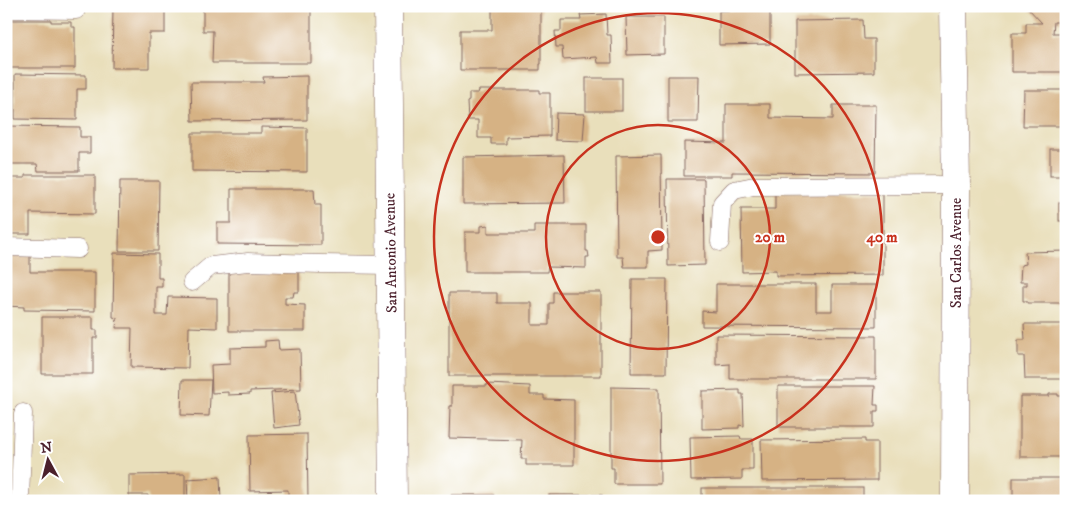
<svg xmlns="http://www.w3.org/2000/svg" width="1072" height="507" font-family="'IM FELL DW Pica',serif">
<rect width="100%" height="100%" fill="#fff"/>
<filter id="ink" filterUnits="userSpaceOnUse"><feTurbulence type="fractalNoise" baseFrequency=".02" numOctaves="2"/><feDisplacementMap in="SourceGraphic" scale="10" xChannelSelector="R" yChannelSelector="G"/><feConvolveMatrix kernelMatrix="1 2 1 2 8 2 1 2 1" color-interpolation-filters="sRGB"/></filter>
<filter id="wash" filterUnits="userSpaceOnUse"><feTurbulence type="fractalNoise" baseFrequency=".0096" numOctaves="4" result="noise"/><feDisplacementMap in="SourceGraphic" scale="20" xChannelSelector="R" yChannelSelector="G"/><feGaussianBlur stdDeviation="1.12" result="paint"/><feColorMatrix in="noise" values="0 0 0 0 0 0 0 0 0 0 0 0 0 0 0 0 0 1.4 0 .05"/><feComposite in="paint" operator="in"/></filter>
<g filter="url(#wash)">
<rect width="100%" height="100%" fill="#e9dfbb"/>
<g id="blocks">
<g fill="#d6b284">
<polygon points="113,6 165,6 165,33 149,33 149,68 112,68"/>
<polygon points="203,6 311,6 311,63 212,63 213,31 203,31"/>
<polygon points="492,6 541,6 541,64 540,64 540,70 460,70 460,30 492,30"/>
<polygon points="1026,6 1066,6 1066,22 1054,22 1053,33 1066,33 1066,72 1012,72 1012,33 1026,33 1026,23 1042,23"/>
<polygon points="735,8 770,8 770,44 719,45 719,11 736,10"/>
<polygon points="606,14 607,35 611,35 612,63 598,63 597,57 563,59 562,47 556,47 555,31 561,31 561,20 581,20 580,15"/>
<polygon points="626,17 664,17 664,54 627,55"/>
<polygon points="6,20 51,20 51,22 71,22 71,27 75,27 75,68 6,68"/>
<polygon points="863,20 864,39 874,39 874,72 795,73 795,21"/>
<polygon points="15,74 86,75 86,89 77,89 77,120 15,119"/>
<polygon points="307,76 307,120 192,121 191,82 264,82 263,77"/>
<polygon points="668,76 699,76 698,122 668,122"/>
<rect x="586" y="78" width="36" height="33"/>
<polygon points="479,90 539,90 539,93 550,93 550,136 506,137 506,144 491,144 491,138 478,138 478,120 468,120 467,102 469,101 469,93 478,93"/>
<polygon points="1024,90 1066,90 1066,126 1023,126"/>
<polygon points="726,104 770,104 770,118 833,119 833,105 876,105 875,173 732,172 732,176 684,176 684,142 726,143"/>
<polygon points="556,113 585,114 583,141 555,140"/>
<polygon points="6,126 80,127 80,137 90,137 90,153 79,153 79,171 38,171 37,164 6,164"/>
<polygon points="261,127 307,128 307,172 192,171 192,133 261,133"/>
<rect x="1050" y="149" width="16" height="27"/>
<polygon points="564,155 565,203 463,204 463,157"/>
<polygon points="661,155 662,250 648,251 648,267 624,267 623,257 617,257 616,156"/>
<polygon points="25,175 95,175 95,214 30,213 30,234 6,234 6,178 25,178"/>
<polygon points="667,179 704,179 705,265 668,266"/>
<polygon points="120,181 159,181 158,251 119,251"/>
<polygon points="231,189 314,189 315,205 321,205 321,245 217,244 217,223 231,223"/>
<polygon points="775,192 883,192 883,275 776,276 776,271 742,272 741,209 775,209"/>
<rect x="1059" y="203" width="7" height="18"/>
<polygon points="488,225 488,233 534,233 534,225 586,225 586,251 588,251 589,257 586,257 586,268 548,267 547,272 465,272 465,232 481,232 481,226"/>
<polygon points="6,250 30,250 30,272 95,272 95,311 24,310 24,307 6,306"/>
<polygon points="1066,251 1066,303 1027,303 1027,301 1023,301 1023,285 1027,285 1027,282 1020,282 1021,265 1026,264 1025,252"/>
<polygon points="114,253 158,254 158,278 162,278 162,287 156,287 156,315 167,315 168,297 217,298 217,328 189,327 188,368 131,367 132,328 116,328 117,318 113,317"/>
<polygon points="229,268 299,268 299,292 294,292 293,297 285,297 285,304 305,305 305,331 229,331"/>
<polygon points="632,279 667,279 666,373 631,373"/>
<polygon points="716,284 816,284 816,311 832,311 832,285 876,285 876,327 702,326 702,311 716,312"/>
<polygon points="553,292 601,292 601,376 449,376 449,293 497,293 497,303 532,303 532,325 549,325 549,303 553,303"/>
<polygon points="42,317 93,317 93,330 97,330 97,338 93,338 93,374 42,374"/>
<polygon points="1024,324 1066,324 1066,379 1025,379 1024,356 1018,356 1018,340 1025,340"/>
<polygon points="716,335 876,336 876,379 730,379 730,364 716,365"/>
<polygon points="278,340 279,350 300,349 301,389 250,391 250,394 228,395 228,392 212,393 211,365 230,364 230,348 265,347 265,341"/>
<polygon points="182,380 211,380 209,416 181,415"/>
<polygon points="487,384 530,386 530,395 544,395 544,399 574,400 574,465 526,465 526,459 521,459 522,440 449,438 450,406 452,406 452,386 487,386"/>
<polygon points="778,386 875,386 874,405 878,405 878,411 874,411 874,427 778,427"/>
<polygon points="611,387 659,388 660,484 614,484 614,468 611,468"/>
<polygon points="740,390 740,394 743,394 744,426 739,425 739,428 702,429 702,391"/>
<polygon points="295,391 299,425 274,428 271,393"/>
<polygon points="1049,394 1058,394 1058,396 1066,396 1066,457 1020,457 1020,396 1049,396"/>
<polygon points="307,434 308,501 288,501 288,490 250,491 249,435"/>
<polygon points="740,436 741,439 753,439 753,470 742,470 742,479 691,480 690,437"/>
<polygon points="865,439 865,442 877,442 877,480 762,481 761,440"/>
<polygon points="185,474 185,501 148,501 148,495 129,495 129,475"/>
<polygon points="220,477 221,501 188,501 187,479"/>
<rect x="1013" y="478" width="53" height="23"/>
<rect x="702" y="488" width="161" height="13"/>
<polygon points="451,495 494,495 495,501 451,501"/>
<rect x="549" y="495" width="53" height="6"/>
</g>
</g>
</g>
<g filter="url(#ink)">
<use href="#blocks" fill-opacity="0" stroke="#82625d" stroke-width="1"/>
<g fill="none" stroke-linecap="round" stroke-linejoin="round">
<g stroke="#82625d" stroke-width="19">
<g id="service">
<polyline points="6,9 76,10"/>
<polyline points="720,242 722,203 734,190 754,186 956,185"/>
<polyline points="6,247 78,249"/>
<polyline points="192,282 211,266 248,262 321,264 392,265"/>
<polyline points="20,501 23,413"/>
</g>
</g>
<g stroke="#82625d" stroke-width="29">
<g id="minor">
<polyline points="388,6 393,501"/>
<polyline points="953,6 956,185 955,501"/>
</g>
</g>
<use href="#service" stroke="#fff" stroke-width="18"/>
<use href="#minor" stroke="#fff" stroke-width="28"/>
</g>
</g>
<g fill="none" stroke="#c8321e" stroke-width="2.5">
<circle cx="658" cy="237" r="112"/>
<circle cx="658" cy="237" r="224"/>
</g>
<g text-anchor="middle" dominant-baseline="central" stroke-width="4" stroke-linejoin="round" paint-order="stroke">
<g font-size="15" fill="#4a1f2b" stroke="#fff">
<text transform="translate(391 253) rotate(-91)">San Antonio Avenue</text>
<text transform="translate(956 253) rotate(-90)">San Carlos Avenue</text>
</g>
</g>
<circle cx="658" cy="237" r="8" fill="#c8321e" stroke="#fff" stroke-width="2.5"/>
<g font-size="15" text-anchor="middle" font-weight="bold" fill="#c8321e" stroke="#fff" stroke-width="4" stroke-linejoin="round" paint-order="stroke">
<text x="770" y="242">20 m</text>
<text x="882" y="242">40 m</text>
</g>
<rect width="1072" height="507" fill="none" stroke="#fff" stroke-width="25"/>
<g transform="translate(48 460) rotate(353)" stroke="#ffffff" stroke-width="4" paint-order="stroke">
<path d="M0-4L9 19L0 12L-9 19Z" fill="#4a1f2b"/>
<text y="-8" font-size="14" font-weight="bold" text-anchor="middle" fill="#4a1f2b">N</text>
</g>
</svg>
